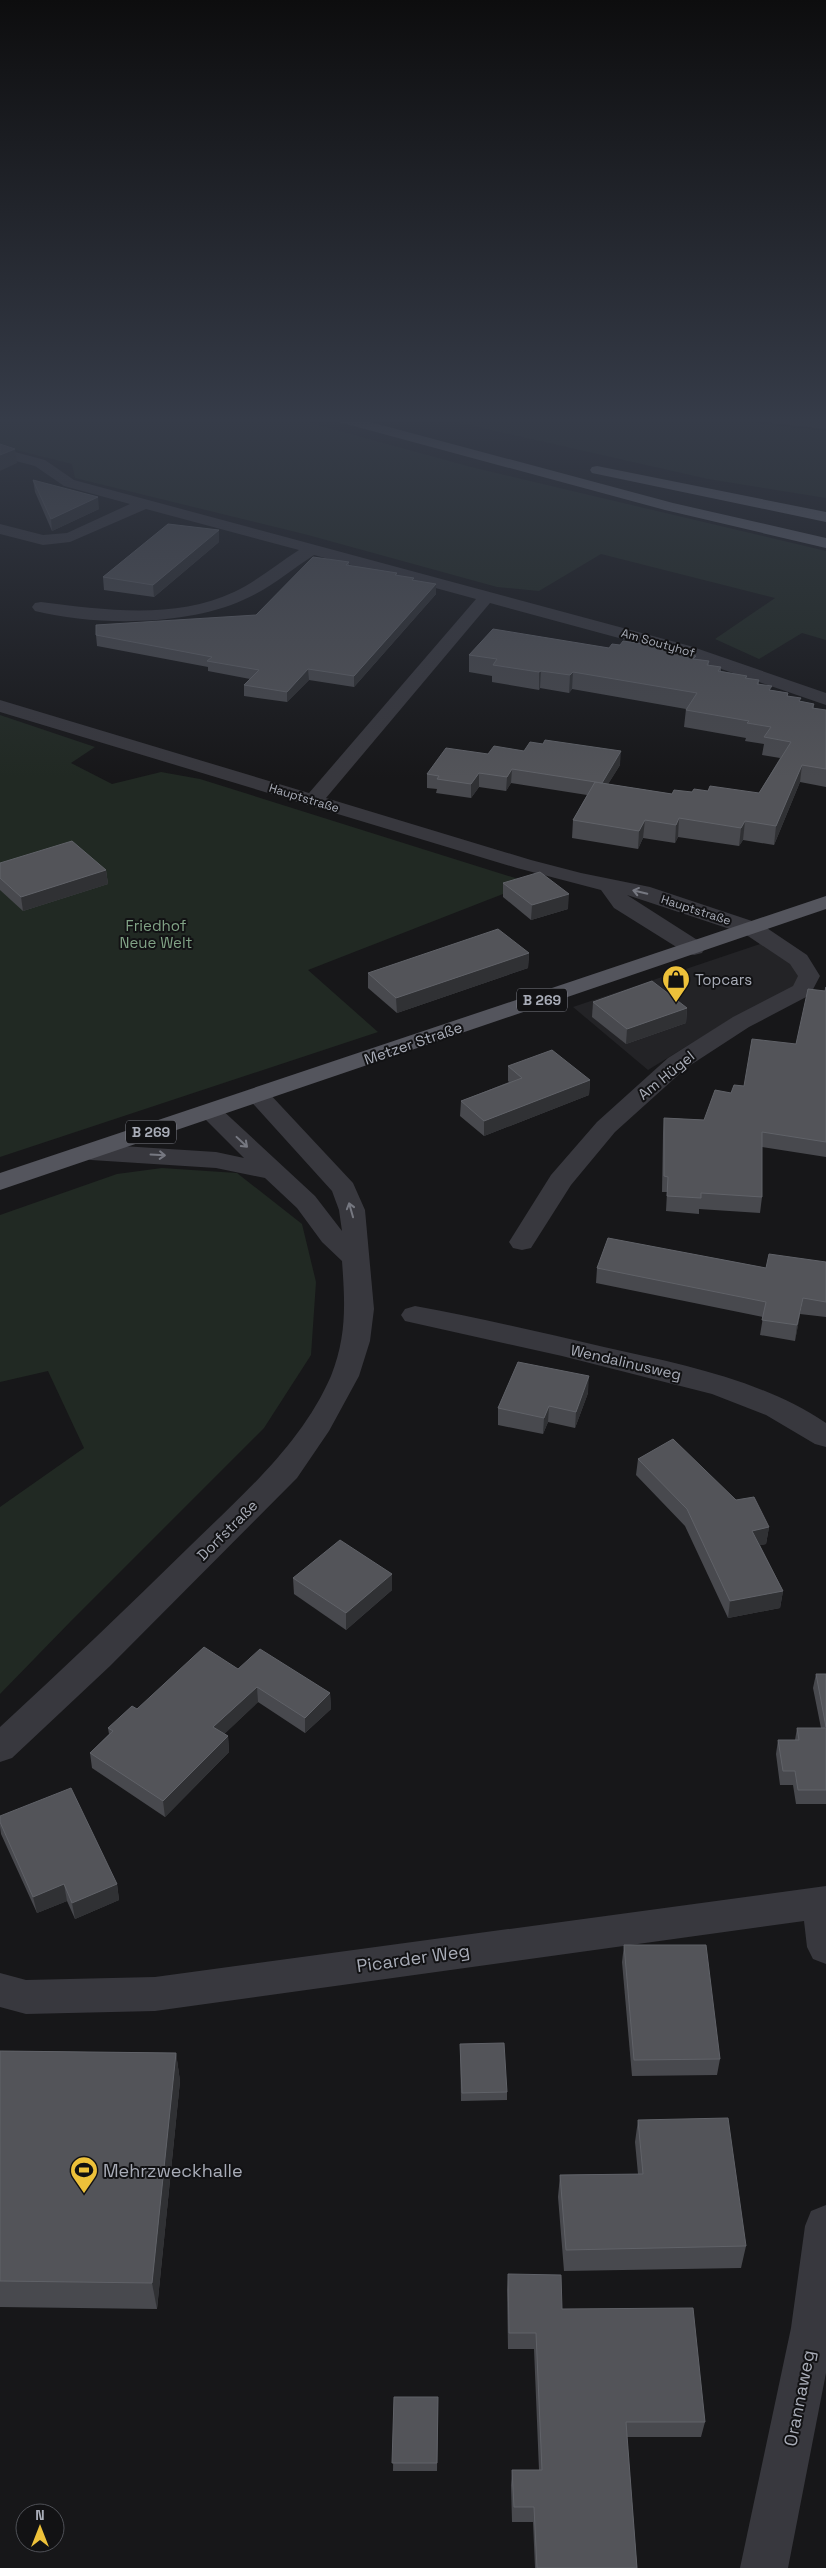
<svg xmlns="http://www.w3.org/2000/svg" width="826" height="2568" font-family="'Space Grotesk',sans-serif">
<rect width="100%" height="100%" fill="#171719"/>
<polygon fill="#232326" points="763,943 790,960 799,975 792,989 731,1019 648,1070 573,1007"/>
<g fill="#212923">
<polygon points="0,419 296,419 471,467 826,551 826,640 802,633 759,659 715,639 775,598 601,554 539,591 497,587 308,535 75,478 72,464 0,446"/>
<polygon points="443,419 720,419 826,431 826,498 708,479"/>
<polygon points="0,715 95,747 71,763 112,784 161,772 200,779 531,883 308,970 378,1032 0,1157"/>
<polygon points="162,1168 237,1173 302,1224 316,1282 311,1355 264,1428 70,1622 0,1694 0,1507 84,1448 48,1371 0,1382 0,1215 117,1174"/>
</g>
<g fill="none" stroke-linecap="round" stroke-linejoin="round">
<g fill="#38383e" fill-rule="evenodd">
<polygon points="764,419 826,421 826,429 771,423"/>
<path d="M0 448 45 460 74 480 690 646 826 693V705L678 654 490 603 326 798 531 860 581 873 650 887 761 924 807 955 820 976 810 995 749 1027 686 1068 615 1132 571 1185 531 1248 522 1250 513 1248 509 1242 551 1175 597 1122 668 1058 733 1017 793 986 798 976 790 964 745 934 627 895 702 943 705 948 702 953 694 955 686 953 614 908 601 890 517 868 0 712V700L309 793 476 599 314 555C291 570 269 589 243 600 186 626 96 626 35 611L32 607 35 603 41 602C104 610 175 620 234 592 257 581 277 564 299 550L146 509 70 542 43 545 0 534V524L43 535 67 533 130 504 64 486 35 466 0 457Z"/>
<path d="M258 1089 267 1091 353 1183 365 1210 374 1309 370 1341 359 1376 329 1431 297 1478 110 1666 12 1758 0 1762V1727C64 1668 127 1608 189 1547 242 1495 301 1445 331 1376 347 1336 345 1302 342 1261L322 1242 297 1208 265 1178 216 1168 91 1160 82 1157 78 1152 82 1147 91 1144 216 1152 244 1158 198 1112 201 1107 210 1105 219 1107 315 1196 342 1231 339 1210 332 1191 246 1096 249 1091Z"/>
<path d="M415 1306C479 1318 541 1332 604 1347 680 1364 760 1379 826 1423V1447L815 1444 766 1415 712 1394 562 1356 405 1321 401 1315 405 1309Z"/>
<polygon points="826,1886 826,1964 813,1959 807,1947 804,1921 155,2011 26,2014 0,2007 0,1973 26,1980 155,1977"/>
<polygon points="826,2205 826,2373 788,2568 740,2568 791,2328 805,2226 811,2211"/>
</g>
<polygon fill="#54555d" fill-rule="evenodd" points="826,896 826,909 0,1190 0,1173"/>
<g fill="#64666f" fill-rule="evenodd">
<polygon points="337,419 359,419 673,503 826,538 826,548 665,510 339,422"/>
<polygon points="597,466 826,512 826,522 592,473 590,470 592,467"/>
</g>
</g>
<g fill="#48494e">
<polygon points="33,480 99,509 52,531 35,492"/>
<polygon points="219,542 154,597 104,590 103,577"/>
<polygon points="349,562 349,565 397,573 397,575 414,581 436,594 354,687 309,680 287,702 244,696 244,685 250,679 208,671 208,667 97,646 96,635 256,615"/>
<polygon points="609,648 685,654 695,659 709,661 709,665 721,667 721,671 747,676 747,678 759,680 759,684 771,690 788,693 788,696 800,701 814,704 814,708 826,710 826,787 800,782 774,845 743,840 739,846 678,837 675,843 643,838 638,849 572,838 573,820 587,795 511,783 506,791 479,787 471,798 436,793 437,789 427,788 427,774 488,754 620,765 608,784 672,794 708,791 759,793 780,758 762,755 764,744 745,741 746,738 684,727 686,709 572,689 569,693 540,688 539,690 492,682 492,676 469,672 469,655"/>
<polygon points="0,863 106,870 108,884 23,911 0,890"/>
<polygon points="503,883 568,909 531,920 503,897"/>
<polygon points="529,953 528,968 397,1013 368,988 368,973"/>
<polygon points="826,987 826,1157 762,1147 762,1197 760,1213 699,1209 699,1214 666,1211 667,1192 662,1192 663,1133 664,1118 704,1120 731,1093 744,1086 796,1044 825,991"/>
<polygon points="593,1002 687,1008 686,1023 626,1044 592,1017"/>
<polygon points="508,1066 590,1080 589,1095 484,1136 460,1116 461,1101 509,1082 508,1081"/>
<polygon points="826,1262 826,1317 800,1314 795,1341 760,1335 763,1317 596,1283 597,1268 766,1268"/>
<polygon points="588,1393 575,1428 548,1422 543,1434 498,1425 498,1408"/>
<polygon points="638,1459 736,1500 769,1527 766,1544 760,1545 783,1591 780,1608 728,1618 685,1526 636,1475"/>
<polygon points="293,1578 392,1590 346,1630 294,1594"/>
<polygon points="238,1669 330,1693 331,1709 305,1733 258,1702 224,1734 228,1736 229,1752 165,1817 92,1768 90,1753 109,1734 108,1728 137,1709"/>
<polygon points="816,1674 826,1674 826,1804 796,1804 793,1785 780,1785 776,1754 778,1740 795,1740 797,1728 821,1728 813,1688"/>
<polygon points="0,1816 117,1884 119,1900 75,1919 67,1901 37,1913 1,1834 0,1827"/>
<polygon points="624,1945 720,2059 717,2075 632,2076 622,1962"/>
<polygon points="460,2044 507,2092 507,2100 461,2101"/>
<polygon points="0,2051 176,2053 180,2081 157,2309 0,2307"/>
<polygon points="638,2120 746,2246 741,2268 564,2271 558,2197 560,2175 638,2174 635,2142"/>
<polygon points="508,2274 562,2309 705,2422 701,2437 627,2437 637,2568 535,2568 533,2522 512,2522 511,2485 512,2470 539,2470 534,2349 508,2349 507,2290"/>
<polygon points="394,2397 438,2397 437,2471 393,2471"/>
</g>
<g fill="#303134">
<polygon points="15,449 17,463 0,471 0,455"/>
<polygon points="98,497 99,509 52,531 51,519"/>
<polygon points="219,530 219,542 154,597 153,585"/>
<polygon points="436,584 436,594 354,687 354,676"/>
<polygon points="308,669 309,680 287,702 287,692"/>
<polygon points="541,671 540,688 539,690 539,672"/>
<polygon points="573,672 572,689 569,693 570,675"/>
<polygon points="621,751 620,765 600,797 601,783"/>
<polygon points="802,765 800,782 774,845 776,826"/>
<polygon points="512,769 511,783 506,791 507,777"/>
<polygon points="479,773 479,787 471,798 471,784"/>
<polygon points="679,818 678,837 675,843 676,825"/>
<polygon points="645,820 643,838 638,849 639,831"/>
<polygon points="745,821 743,840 739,846 741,828"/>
<polygon points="106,870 108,884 23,911 21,897"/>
<polygon points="569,894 568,909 531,920 532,905"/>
<polygon points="529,953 528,968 397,1013 396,998"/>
<polygon points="687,1008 686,1023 626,1044 627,1029"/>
<polygon points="590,1080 589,1095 484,1136 484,1121"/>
<polygon points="803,1298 800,1314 795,1341 797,1325"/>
<polygon points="589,1376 588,1393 575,1428 576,1412"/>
<polygon points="549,1406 548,1422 543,1434 544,1418"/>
<polygon points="769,1527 766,1544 750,1547 752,1531"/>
<polygon points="392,1574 392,1590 346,1630 346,1613"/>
<polygon points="783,1591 780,1608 728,1618 730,1601"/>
<polygon points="257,1687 258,1702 215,1743 213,1727"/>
<polygon points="330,1693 331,1709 305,1733 305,1718"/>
<polygon points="228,1736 229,1752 165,1817 163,1801"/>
<polygon points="64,1884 67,1901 37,1913 33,1897"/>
<polygon points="117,1884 119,1900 75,1919 72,1903"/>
<polygon points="176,2053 180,2081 157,2309 152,2283"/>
</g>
<g fill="#535459" stroke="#606268">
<polygon points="0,444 15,449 0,455"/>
<polygon points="33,480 98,497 51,519"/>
<polygon points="168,524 219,530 153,585 103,577"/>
<polygon points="313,557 349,562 346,565 397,573 395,575 414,578 412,580 436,584 354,676 308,669 287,692 244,685 259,670 207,661 212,657 96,635 96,625 256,615"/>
<polygon points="493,629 609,648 612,644 620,645 623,641 685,650 683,654 696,656 693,659 709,661 707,665 721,667 718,671 747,676 745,678 759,680 757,684 772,686 769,690 788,693 787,696 801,698 799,701 814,704 812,708 826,710 826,769 802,765 776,826 745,821 741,828 679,818 676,825 645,820 639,831 573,820 595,782 672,794 674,790 692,792 694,789 708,791 710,786 759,793 791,742 764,737 771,727 747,723 749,721 686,710 697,693 573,672 570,675 541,671 539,672 493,665 497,659 469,655"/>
<polygon points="545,740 621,751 602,783 512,769 507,777 479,773 471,784 437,779 439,776 427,774 446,748 488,754 494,746 524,751 530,742 543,744"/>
<polygon points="72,841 106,870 21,897 0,878 0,863"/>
<polygon points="540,872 569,894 532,905 503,883"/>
<polygon points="498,929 529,953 396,998 368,973"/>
<polygon points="652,981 687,1008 627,1029 593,1002"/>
<polygon points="826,987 826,1142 762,1132 762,1197 701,1193 701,1198 667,1196 668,1177 664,1176 664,1118 704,1120 715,1090 731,1093 734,1085 744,1086 752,1039 796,1044 808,989 825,991"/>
<polygon points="552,1050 590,1080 484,1121 461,1101 522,1078 508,1066"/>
<polygon points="608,1238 766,1268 769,1254 826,1262 826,1302 803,1298 797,1325 762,1320 766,1302 597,1268"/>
<polygon points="518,1362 589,1376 576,1412 549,1406 544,1418 498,1408"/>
<polygon points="673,1439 736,1500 754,1497 769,1527 752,1531 783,1591 730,1601 687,1509 638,1459"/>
<polygon points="340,1540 392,1574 346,1613 293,1578"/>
<polygon points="204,1647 238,1669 260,1649 330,1693 305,1718 257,1687 213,1727 228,1736 163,1801 90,1753 113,1731 108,1728 132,1706 137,1709"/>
<polygon points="816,1674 826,1674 826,1727"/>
<polygon points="797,1728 826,1728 826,1790 798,1790 795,1771 783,1771 778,1740 799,1740"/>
<polygon points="71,1788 117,1884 72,1903 64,1884 33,1897 0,1822 0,1816"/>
<polygon points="624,1945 706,1945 720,2059 634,2060"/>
<polygon points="504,2043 507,2092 462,2093 460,2044"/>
<polygon points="0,2051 176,2053 152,2283 0,2281"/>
<polygon points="728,2118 746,2246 566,2250 560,2175 643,2174 638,2120"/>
<polygon points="508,2274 561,2275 562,2309 693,2308 705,2422 626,2422 637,2568 537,2568 534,2507 514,2507 512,2470 542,2470 536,2333 509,2333"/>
<polygon points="394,2397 438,2397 437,2463 392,2463"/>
</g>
<defs><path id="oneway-shaft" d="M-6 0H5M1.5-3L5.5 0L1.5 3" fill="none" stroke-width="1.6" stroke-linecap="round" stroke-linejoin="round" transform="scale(1.25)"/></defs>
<g stroke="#767881">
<use href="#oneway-shaft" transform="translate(640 892) rotate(-167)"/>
<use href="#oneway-shaft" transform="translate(242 1142) rotate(43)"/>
<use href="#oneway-shaft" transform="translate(158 1155) rotate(3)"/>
<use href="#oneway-shaft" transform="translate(351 1210) rotate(-106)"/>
</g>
<linearGradient id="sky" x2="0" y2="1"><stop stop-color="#0d0d0e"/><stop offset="0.54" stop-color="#363c49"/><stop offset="1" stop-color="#363c49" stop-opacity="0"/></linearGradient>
<rect width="826" height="778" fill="url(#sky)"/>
<defs>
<g id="shop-pin" transform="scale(1.4375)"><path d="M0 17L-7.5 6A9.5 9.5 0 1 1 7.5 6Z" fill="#edc13a" stroke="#121214"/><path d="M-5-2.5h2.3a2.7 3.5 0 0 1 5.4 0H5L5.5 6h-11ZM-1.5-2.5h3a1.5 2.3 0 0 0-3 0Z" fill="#111"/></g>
<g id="stadium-pin" transform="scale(1.4375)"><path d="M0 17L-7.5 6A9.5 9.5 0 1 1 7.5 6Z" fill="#edc13a" stroke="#121214"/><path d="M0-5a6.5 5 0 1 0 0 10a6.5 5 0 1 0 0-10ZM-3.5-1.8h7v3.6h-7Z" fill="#111"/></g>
</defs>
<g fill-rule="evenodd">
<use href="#shop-pin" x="676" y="979"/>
<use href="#stadium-pin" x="84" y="2170"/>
</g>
<g text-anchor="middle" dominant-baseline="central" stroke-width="4" stroke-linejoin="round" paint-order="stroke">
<g font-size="12" fill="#a9adb8" stroke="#121214">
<text transform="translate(658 643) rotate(16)">Am Soutyhof</text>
<text transform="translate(304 798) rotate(17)">Hauptstraße</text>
<text transform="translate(696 910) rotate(18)">Hauptstraße</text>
</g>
<g fill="#121214" stroke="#7c7e87" stroke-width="1">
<rect x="517" y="988.5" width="50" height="23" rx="4"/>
<rect x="126" y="1120.5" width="50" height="23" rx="4"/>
</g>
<g font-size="14" font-weight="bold" fill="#a9adb8">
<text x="542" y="1000">B 269</text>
<text x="151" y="1132">B 269</text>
</g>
<g font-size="15" fill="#81a386" stroke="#121214">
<text x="156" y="925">Friedhof<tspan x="156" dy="17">Neue Welt</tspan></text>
</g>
<g font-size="15" fill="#a9adb8" stroke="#121214" text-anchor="start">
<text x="695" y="979">Topcars</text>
</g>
<g font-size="15" fill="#a9adb8" stroke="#121214">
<text transform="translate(413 1043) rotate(-19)">Metzer Straße</text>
<text transform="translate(666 1075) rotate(-39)">Am Hügel</text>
<text transform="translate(626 1362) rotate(13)">Wendalinusweg</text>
<text transform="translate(227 1530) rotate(-45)">Dorfstraße</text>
</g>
<g font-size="18" fill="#a9adb8" stroke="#121214">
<text transform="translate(413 1958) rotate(-8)">Picarder Weg</text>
<text transform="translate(799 2398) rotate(-79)">Orannaweg</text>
</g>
<g font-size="18" fill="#a9adb8" stroke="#121214" text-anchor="start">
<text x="103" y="2170">Mehrzweckhalle</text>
</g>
</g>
<g transform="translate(40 2528)"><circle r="24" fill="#121214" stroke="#4e5056"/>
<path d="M0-4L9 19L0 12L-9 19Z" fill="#edc13a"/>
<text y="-8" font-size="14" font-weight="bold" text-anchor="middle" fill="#a9adb8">N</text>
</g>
</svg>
